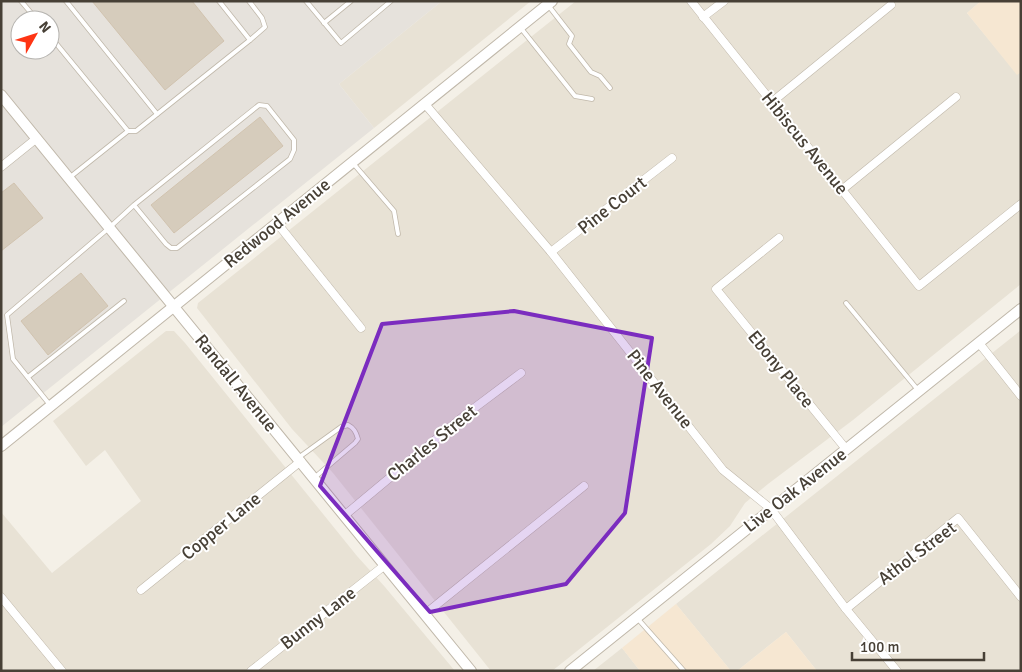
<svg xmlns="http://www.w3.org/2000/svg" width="1022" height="672" font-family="Signika,sans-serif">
<rect width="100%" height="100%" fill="#f4f0e7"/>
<g fill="#e8e2d5">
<polygon points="442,1 531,1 374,128 339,84"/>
<polygon points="576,1 981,1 967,13 1017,74 1021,72 1021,284 853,420 768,484 745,503 730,526 711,544 552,671 491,671 333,473 292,429 197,308 198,303"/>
<polygon points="1021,330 1021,671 817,671 786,632 737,671 731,671 676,604"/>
<polygon points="166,331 174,331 185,343 357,556 385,587 455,671 1,671 1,512 52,573 141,501 105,450 86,466 53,421"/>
<polygon points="622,648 640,671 593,671"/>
</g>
<g fill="#f6e7d2">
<polygon points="981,1 1021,1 1021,72 1017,75 967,13"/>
<polygon points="676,604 731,671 640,671 622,648"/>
<polygon points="786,632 817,671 737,671"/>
</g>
<path fill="#e6e2dc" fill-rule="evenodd" d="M1 1H442L339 84 374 128 1 427ZM20 20H50V50H20Z"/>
<g fill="#d6ccbc" stroke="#d1c3af">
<polygon points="92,1 192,1 224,41 165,90"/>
<polygon points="260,117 283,146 174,233 151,205"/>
<polygon points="14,183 43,218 1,251 1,193"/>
<polygon points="81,273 108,306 48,355 21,321"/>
</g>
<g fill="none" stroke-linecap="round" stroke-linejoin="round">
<g stroke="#c0b8aa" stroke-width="5.5">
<g id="service">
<polyline points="21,1 37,20"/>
<polyline points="66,1 157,114"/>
<polyline points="249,1 262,18 265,27 250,40"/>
<polyline points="306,1 341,43 391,1"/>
<polyline points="548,5 572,36 569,44 591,72 600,76 610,88"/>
<polyline points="324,23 351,1"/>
<polyline points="520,27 575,96 592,99"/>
<polyline points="50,36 128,131 136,131 250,40 219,1"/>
<polyline points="352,162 394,211 398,234"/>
<polyline points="69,178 128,131"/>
<polyline points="846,303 918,390"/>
<polyline points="28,377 124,301"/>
<polyline points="50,405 13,359 7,315 109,228 134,205 259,105 267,106 294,140 294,150 290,159 177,248 171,248 166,244 134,205"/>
<path d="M298 458 341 427 348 425C354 428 356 432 358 439L355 443 314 478"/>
<polyline points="638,619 684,671"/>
</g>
</g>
<g stroke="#c0b8aa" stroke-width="9">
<g id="minor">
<polyline points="691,1 919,286 1021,204"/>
<polyline points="703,17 724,1"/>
<polyline points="772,102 891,5"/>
<polyline points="425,104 551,252 723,470 771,509 846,609 897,671"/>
<polyline points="1,167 37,138"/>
<polyline points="843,189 956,97"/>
<polyline points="277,223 361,328"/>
<polyline points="779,238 716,289 846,449"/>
<polyline points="551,252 672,158"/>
<polyline points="979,343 1021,396"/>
<polyline points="345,515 465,415 521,373"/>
<polyline points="141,590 301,461"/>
<polyline points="1,597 62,671"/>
<polyline points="846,609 958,518 1021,597"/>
<polyline points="425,614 584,486"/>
<polyline points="251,671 385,565"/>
</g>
</g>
<g stroke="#c0b8aa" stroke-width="12">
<g id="tertiary">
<polyline points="1,95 471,671"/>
<polyline points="1,446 552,1"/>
<polyline points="570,671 1021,309"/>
</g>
</g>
<use href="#service" stroke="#fff" stroke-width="4"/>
<use href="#minor" stroke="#fff" stroke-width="8"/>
<use href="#tertiary" stroke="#fff" stroke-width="10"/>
</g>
<path fill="#7b2cbf" fill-opacity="0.2" stroke="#7b2cbf" stroke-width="4" stroke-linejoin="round" d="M514 311 652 338 625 513 566 584 430 612 320 486 382 324Z"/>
<g text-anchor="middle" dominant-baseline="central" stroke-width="4" stroke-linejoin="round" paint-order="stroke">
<g font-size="18" fill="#474036" stroke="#fff">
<text transform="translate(805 143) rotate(51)">Hibiscus Avenue</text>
<text transform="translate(612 205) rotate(-38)">Pine Court</text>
<text transform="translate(277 223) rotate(-39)">Redwood Avenue</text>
<text transform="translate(781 369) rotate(51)">Ebony Place</text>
<text transform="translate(236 383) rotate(51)">Randall Avenue</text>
<text transform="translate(660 389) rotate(52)">Pine Avenue</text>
<text transform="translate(432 443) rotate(-39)">Charles Street</text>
<text transform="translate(795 490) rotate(-38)">Live Oak Avenue</text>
<text transform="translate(221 526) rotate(-39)">Copper Lane</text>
<text transform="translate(917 553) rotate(-37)">Athol Street</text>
<text transform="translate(318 618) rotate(-38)">Bunny Lane</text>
</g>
</g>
<rect width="1022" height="672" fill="none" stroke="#474036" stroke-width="5"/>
<g transform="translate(35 35) rotate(51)"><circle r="24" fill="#ffffff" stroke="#b5b3af"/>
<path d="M0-4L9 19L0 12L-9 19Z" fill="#fe3514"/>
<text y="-8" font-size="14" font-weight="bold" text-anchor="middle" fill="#474036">N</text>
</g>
<path d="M852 652v8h132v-8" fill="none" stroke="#474036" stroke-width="2.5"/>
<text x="860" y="652" font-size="15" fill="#474036" stroke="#ffffff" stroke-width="4" paint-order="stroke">100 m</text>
</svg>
